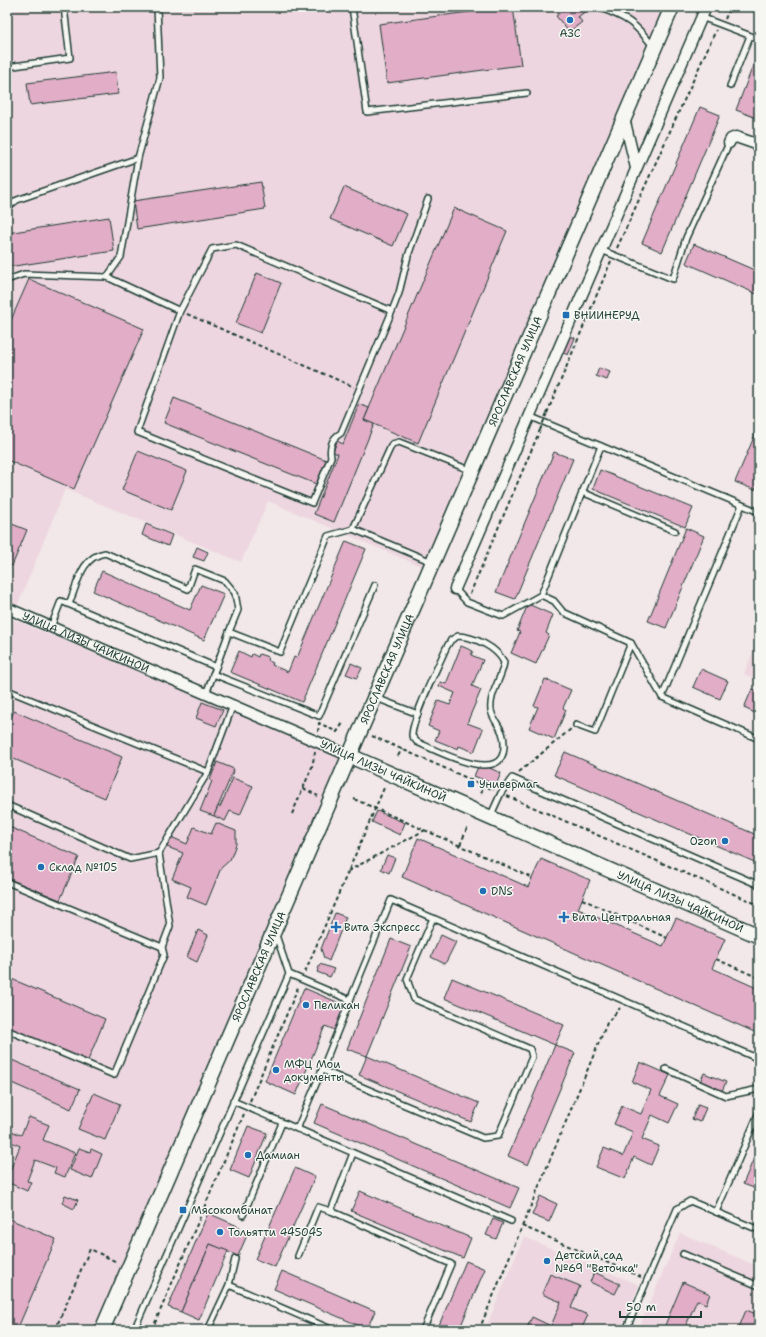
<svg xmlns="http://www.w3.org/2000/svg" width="766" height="1337" font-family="'Shantell Sans',sans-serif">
<rect width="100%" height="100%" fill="#f2e7e9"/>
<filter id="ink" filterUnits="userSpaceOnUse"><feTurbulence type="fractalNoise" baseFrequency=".025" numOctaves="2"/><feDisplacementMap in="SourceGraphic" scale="8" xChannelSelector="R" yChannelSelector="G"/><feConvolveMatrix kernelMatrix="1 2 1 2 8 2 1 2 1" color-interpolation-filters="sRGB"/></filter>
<g filter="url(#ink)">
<g fill="#edd6df">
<polygon points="7,7 667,7 425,568 268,501 241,562 65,489 12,619 345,757 95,1330 7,1330"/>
<polygon points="759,638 759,680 744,674"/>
<polygon points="680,1233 759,1267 759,1330 638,1330"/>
<polygon points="524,1237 639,1285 620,1330 485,1330"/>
</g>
<g fill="#e1adc7" stroke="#1f3d34">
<polygon points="506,7 513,7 521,65 387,83 379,24"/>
<polygon points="567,7 591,7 578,17 582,22 569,32 556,16"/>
<polygon points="754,63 759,65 759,119 736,110"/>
<polygon points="116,72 118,94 30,105 27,83"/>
<polygon points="700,107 720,115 662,252 642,243"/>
<polygon points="261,182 265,209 137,229 133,201"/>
<polygon points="344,187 407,214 393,246 330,219"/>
<polygon points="454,208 507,231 418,443 364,420"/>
<polygon points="109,217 114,251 8,267 7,233"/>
<polygon points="694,244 759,272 759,295 686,263"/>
<polygon points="257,273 281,283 261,333 236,323"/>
<polygon points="29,279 144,329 74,489 7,460 7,329"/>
<polygon points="568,335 575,338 568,355 561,352"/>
<polygon points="599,368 610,372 607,380 596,376"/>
<polygon points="174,398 326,460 316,484 164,423"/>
<polygon points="359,404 369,408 364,420 374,424 334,522 314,514 338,454 333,452 337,441 343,444"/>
<polygon points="759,425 759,482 755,490 735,482"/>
<polygon points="138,451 187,471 171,510 122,490"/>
<polygon points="554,452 573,459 515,599 496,592"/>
<polygon points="600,470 693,508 685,527 593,489"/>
<polygon points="7,522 27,530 12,566 7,564"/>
<polygon points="146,524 172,535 168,546 142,535"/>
<polygon points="686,528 704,536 666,628 648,621"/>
<polygon points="346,541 366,549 302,702 230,672 239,651 251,657 252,654 258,657 259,654 268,657 267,660 273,663 272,665 288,672 294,657 297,658"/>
<polygon points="197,547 208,552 204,561 193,557"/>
<polygon points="102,571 190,610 201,585 224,594 204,640 93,591"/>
<polygon points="528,604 553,615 546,633 549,635 536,664 511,653 520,632 517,631"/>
<polygon points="461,646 473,651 471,655 483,660 472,686 481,690 467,723 483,729 474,752 459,746 458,749 435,740 439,731 428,726 438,701 450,705 455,693 439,686 440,682 446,684"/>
<polygon points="351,663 362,668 357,678 346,674"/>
<polygon points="701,669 728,681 720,699 693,687"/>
<polygon points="545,679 571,690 563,708 566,710 554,739 529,728 538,707 534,706"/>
<polygon points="752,689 759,692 759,715 744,708"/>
<polygon points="202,702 223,710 216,726 196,718"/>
<polygon points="14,711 122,757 105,798 7,756 7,727"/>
<polygon points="565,752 759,836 759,864 554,775"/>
<polygon points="217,762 234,769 214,816 200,811 212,781 210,780"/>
<polygon points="485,766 501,773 496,785 474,776 478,767"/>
<polygon points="233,778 253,786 240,815 230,811 225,821 214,816 218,806 220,807"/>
<polygon points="377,811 405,823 400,835 372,822"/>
<polygon points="216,823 236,831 236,844 230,860 221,868 206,905 187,897 191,887 172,879 183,853 167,847 171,837 187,844 194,827 211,834"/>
<polygon points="7,826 79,857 60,900 7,878"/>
<polygon points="418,838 528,887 541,859 590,880 578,909 663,946 676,918 725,939 712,968 759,989 759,1034 402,877"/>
<polygon points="387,855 395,858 389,873 381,869"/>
<polygon points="335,913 346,917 329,961 324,958 321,949"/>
<polygon points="198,930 208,935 197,962 187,957"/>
<polygon points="441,935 456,942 445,964 431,957"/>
<polygon points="391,939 411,947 367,1056 347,1049"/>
<polygon points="320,964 334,969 330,977 317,972"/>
<polygon points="7,977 105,1019 87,1063 7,1029"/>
<polygon points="452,978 564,1025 555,1045 444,998"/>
<polygon points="304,988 337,1002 336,1004 344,1008 335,1030 325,1026 296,1095 265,1081"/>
<polygon points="555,1045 575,1053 528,1165 508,1156"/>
<polygon points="367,1056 479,1103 471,1122 359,1075"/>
<polygon points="7,1058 80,1089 71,1109 7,1081"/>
<polygon points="640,1062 670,1075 660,1096 678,1104 669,1123 652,1115 642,1139 659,1146 651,1165 634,1157 625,1179 596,1167 604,1148 623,1156 633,1132 614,1124 622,1106 641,1114 651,1090 632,1082"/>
<polygon points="704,1073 726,1082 722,1091 700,1082"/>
<polygon points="94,1093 120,1104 105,1140 78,1129"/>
<polygon points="322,1104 519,1188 510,1208 314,1123"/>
<polygon points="698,1105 706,1108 700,1122 692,1119"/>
<polygon points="29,1117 49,1125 43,1140 75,1153 65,1177 54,1173 56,1168 35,1160 27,1181 31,1182 27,1191 7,1182 7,1174 9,1173 20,1146 7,1140 7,1134 9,1130 21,1135"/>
<polygon points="248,1126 267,1133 249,1178 230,1170"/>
<polygon points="759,1146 759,1190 743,1184"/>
<polygon points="79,1148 90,1152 91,1149 102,1154 92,1179 70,1170"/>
<polygon points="295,1168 315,1177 275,1267 255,1259"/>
<polygon points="360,1191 471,1238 463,1258 351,1211"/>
<polygon points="65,1195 78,1200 74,1209 62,1203"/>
<polygon points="540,1196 557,1204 549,1222 532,1215"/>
<polygon points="208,1213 240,1227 239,1230 248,1233 238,1256 210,1244 181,1312 168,1307"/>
<polygon points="7,1218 56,1239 17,1330 7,1330"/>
<polygon points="493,1219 503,1223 496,1239 486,1235"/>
<polygon points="210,1244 228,1251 199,1320 181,1312"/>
<polygon points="466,1261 485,1269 459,1330 437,1330"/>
<polygon points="282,1271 375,1311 367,1329 274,1289"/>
<polygon points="594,1272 620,1284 615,1294 590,1282"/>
<polygon points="550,1274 580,1286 571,1308 588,1315 581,1330 570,1330 562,1327 561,1330 526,1330 532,1317 551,1326 561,1302 542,1294"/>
<polygon points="683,1282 710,1294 706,1304 697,1300 684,1330 663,1330"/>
<polygon points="746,1310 759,1315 759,1330 738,1330"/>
</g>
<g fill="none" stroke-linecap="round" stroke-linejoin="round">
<g stroke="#1f3d34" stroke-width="8">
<g id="lane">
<polyline points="352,7 367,112 527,93"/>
<path d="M598 7C627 18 634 22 653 46"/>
<polyline points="652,7 655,7"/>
<polyline points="701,17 759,39"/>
<polyline points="7,67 70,58 64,7"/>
<polyline points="730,86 750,36"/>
<polyline points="7,208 17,200 138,158"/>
<polyline points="601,250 673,279 686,238 729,143"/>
<path d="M107 277 180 311 137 432 312 503 331 457C329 447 332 438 341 433L392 311 236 245 212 249 180 311"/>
<polyline points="7,280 24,274 107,277 121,257 138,158 160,78 157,7"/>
<polyline points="392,311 399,293 408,256 428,199"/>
<polyline points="529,416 759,512"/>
<polyline points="582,492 675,531"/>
<polyline points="353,529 392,444 399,442 472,471"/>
<polyline points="455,589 467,602 503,616 541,595 554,601 563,612 631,643 662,697 759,739"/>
<polyline points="541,595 601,446"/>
<path d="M69 604C78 583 81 557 105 553L188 589 195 569 225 581 235 593 238 610 229 632"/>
<polyline points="51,627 61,601 216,667"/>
<path d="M458 636C475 637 496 647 504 662 502 679 489 693 491 710 493 723 505 727 504 747 503 787 434 749 417 742L412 736C412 718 438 667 446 648L451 640Z"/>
<polyline points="213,674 319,716 375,585"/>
<polyline points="7,690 208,772"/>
<polyline points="206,694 229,632 280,652 328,536 353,529 432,562"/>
<polyline points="662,697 742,505"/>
<polyline points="376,698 418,714"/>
<polyline points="576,725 595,732 631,643"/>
<polyline points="7,805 130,859 159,853"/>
<polyline points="490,817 501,793 512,778 759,885"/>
<polyline points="7,882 162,947 170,926 159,853 208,772 233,705"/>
<polyline points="289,974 350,1000 391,900 759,1059"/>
<polyline points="7,1030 114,1075 164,955 162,947"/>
<polyline points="666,1069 726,1096 759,1089"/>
<polyline points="322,1070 350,1000"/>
<polyline points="233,1101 511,1221"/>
<polyline points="297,1129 322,1070 483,1138 498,1136 532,1057 530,1049 414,999 407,979 433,918"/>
<polyline points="353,1153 331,1211 451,1264 423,1330"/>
<polyline points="716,1212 759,1112"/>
<polyline points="243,1215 282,1123"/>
<polyline points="683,1254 759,1286"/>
<polyline points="298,1256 318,1207 331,1211"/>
<polyline points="229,1285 235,1259"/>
<polyline points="135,1327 140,1330"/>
<polyline points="134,1330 289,974 276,935"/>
<polyline points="208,1330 229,1285 333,1330"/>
<polyline points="626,1330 677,1209 690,1201 759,1230"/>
</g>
</g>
<g stroke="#1f3d34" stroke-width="13">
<g id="street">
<polyline points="624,118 636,168"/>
<polyline points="729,143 731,139 736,137 759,145"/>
<polyline points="455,589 706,7"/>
<path id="s1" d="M7 608 350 756"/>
</g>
</g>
<g stroke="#1f3d34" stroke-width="17">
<g id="secondary">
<path id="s2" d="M350 756 759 936"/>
<path id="s3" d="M102 1330 672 7"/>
</g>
</g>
<g stroke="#1f3d34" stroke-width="2" stroke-dasharray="4 3" stroke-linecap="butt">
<polyline points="725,19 730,7"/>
<polyline points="617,248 716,30"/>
<polyline points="187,314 354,387"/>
<polyline points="547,413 611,261"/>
<polyline points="470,594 540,430"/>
<polyline points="318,732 319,723 337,732 343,723"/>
<polyline points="372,736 494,790"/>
<polyline points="398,756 402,749"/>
<polyline points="519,772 571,729"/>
<polyline points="303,788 318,796"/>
<polyline points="481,793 484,786"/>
<polyline points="507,796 759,905"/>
<polyline points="354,799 533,878"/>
<polyline points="292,814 312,767 315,752"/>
<polyline points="460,845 468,826"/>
<polyline points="348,871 425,830"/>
<polyline points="582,899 667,938"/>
<polyline points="716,959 759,978"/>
<polyline points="305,972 384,788"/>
<polyline points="250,1101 299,985"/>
<polyline points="522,1226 641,1277"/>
<polyline points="55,1330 90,1249 117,1262"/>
<polyline points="152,1330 244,1114"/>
<polyline points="479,1330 607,1023 620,1008"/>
</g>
<use href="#lane" stroke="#f6f6f2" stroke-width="5"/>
<use href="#street" stroke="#f6f6f2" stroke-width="10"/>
<use href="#secondary" stroke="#f6f6f2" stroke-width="14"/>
<polyline stroke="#1f3d34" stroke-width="2" stroke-dasharray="4 3" stroke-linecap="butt" points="540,430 547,413"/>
</g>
</g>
<g fill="#1f6fb2" stroke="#f6f6f2" stroke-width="1.5">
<circle cx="570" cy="20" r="4"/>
<rect x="562" y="311" width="8" height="8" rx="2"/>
<rect x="467" y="780" width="8" height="8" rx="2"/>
<circle cx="725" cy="841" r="4"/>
<circle cx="41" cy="867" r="4"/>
<circle cx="483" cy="891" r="4"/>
<path d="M562 911h4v4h4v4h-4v4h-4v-4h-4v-4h4z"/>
<path d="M334 921h4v4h4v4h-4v4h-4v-4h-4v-4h4z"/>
<circle cx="306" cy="1005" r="4"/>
<circle cx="276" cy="1070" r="4"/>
<circle cx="248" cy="1155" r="4"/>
<rect x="179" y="1206" width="8" height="8" rx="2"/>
<circle cx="220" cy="1232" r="4"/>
<circle cx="547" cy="1261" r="4"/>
</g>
<g text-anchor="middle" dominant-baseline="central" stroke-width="3" stroke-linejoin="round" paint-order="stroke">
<g font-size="11" fill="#1f3d34" stroke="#f6f6f2" text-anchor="start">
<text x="570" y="33" text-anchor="middle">АЗС</text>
<text x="574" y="315">ВНИИНЕРУД</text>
<text x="479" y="784">Универмаг</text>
<text x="717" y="841" text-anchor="end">Ozon</text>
<text x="49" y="867">Склад №105</text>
<text x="491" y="891">DNS</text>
<text x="572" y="917">Вита Центральная</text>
<text x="344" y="927">Вита Экспресс</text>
<text x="314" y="1005">Пеликан</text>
<text x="284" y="1064">МФЦ Мои<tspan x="284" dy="13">документы</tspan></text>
<text x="256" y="1155">Дамиан</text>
<text x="191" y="1210">Мясокомбинат</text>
<text x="228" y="1232">Тольятти 445045</text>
<text x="555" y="1255">Детский сад<tspan x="555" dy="13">№69 "Веточка"</tspan></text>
</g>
<g font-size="11" fill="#1f3d34" stroke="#f6f6f2">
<text stroke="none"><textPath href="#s3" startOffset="1044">ЯРОСЛАВСКАЯ УЛИЦА</textPath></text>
<text stroke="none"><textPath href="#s1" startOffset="86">УЛИЦА ЛИЗЫ ЧАЙКИНОЙ</textPath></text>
<text stroke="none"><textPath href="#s3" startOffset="720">ЯРОСЛАВСКАЯ УЛИЦА</textPath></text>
<text transform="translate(383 771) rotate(24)">УЛИЦА ЛИЗЫ ЧАЙКИНОЙ</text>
<text stroke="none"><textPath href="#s2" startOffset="361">УЛИЦА ЛИЗЫ ЧАЙКИНОЙ</textPath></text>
<text stroke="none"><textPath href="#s3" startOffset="396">ЯРОСЛАВСКАЯ УЛИЦА</textPath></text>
</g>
</g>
<rect width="766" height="1337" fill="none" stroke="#f6f6f2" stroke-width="24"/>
<rect x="12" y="12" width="742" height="1313" fill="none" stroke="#1f3d34" stroke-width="1.5" filter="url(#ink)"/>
<path d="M620 1311v6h81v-6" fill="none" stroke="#1f3d34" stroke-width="2"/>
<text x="626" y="1311" font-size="12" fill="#1f3d34" stroke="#f6f6f2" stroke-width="3" paint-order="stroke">50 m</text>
</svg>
